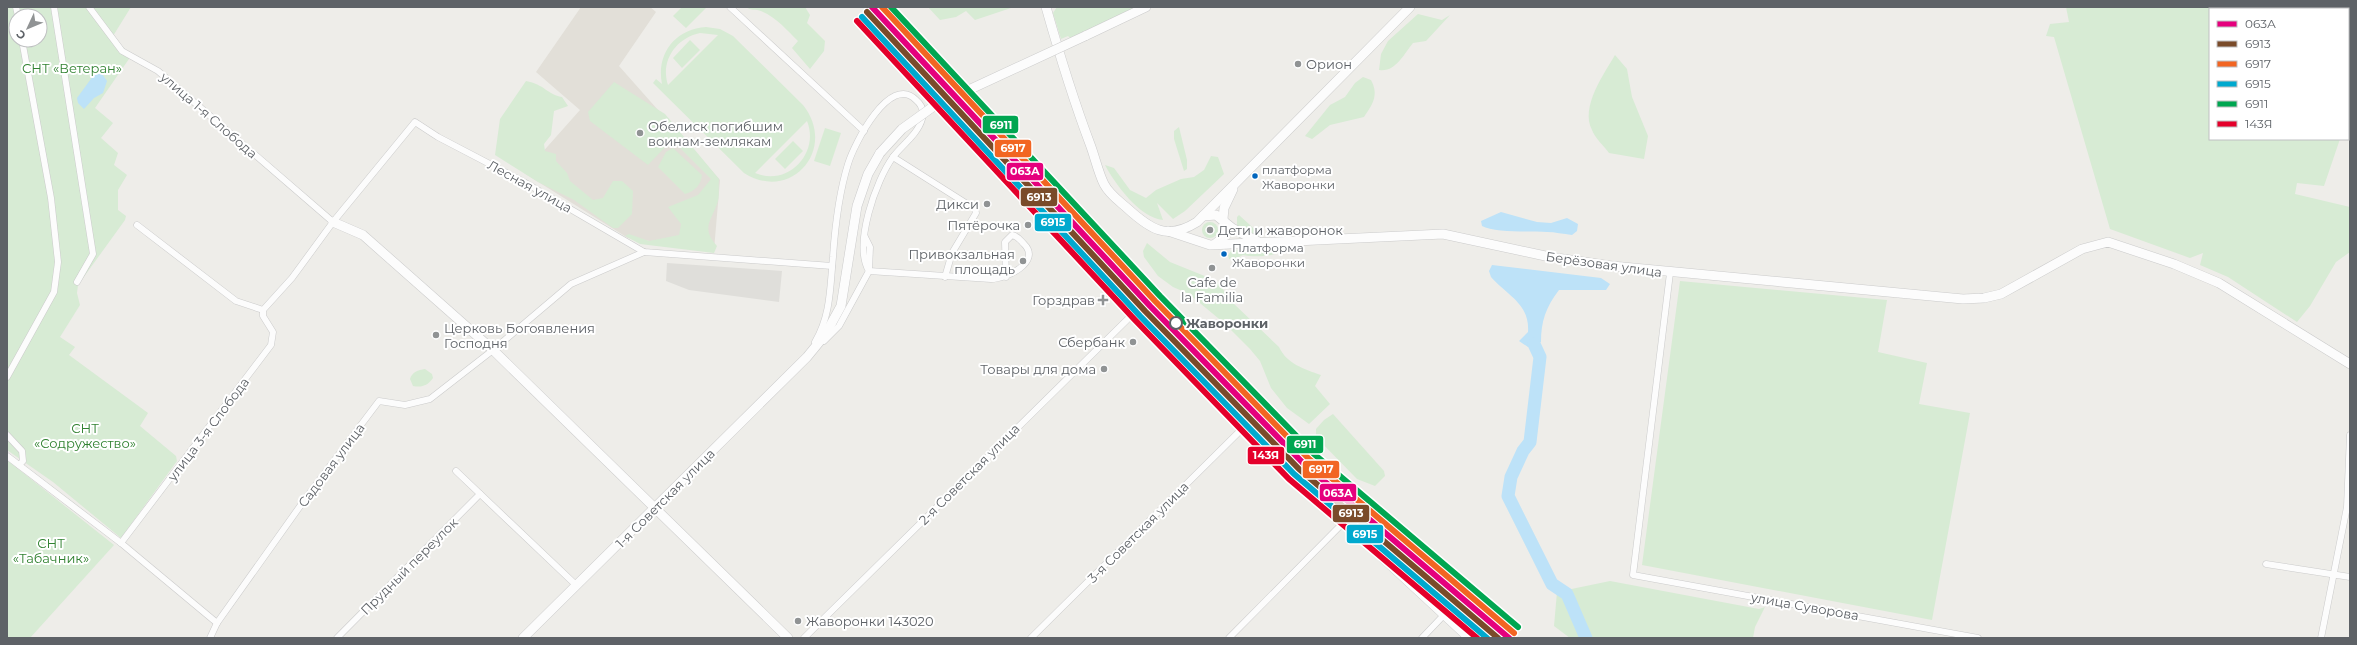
<svg xmlns="http://www.w3.org/2000/svg" width="2357" height="645" font-family="Montserrat,sans-serif">
<rect width="100%" height="100%" fill="#eeede9"/>
<polygon fill="#dfdeda" points="667,263 782,271 779,302 689,290 666,281"/>
<polygon fill="#e2dfd8" points="581,7 650,7 656,12 619,66 720,180 714,250 628,238 524,173 580,110 536,72"/>
<g fill="#d7ebd4" fill-rule="evenodd">
<path d="M7 7H131L113 36 131 56 95 108 113 123 101 138 118 153 114 165 127 175 118 190V210L126 216 125 220 78 285 77 293 80 305 60 337 75 347 69 355 148 413 140 426 176 456 177 461 121 538 53 482 7 450ZM16 16H40V40H16Z"/>
<polygon points="682,7 706,7 706,8 686,28 673,16"/>
<path d="M746 7H805L810 15 807 23 825 41 824 51 810 69 792 48 798 41C787 30 776 17 761 11 756 9 751 11 746 7Z"/>
<polygon points="928,7 1014,7 975,20 966,11 956,17 940,20"/>
<polygon points="1057,7 1136,7 1070,38 1068,36 1061,39 1053,13"/>
<polygon points="2066,7 2350,7 2350,109 2348,115 2348,9 2210,9 2210,139 2340,139 2324,186 2297,183 2295,194 2350,207 2350,252 2336,262 2310,306 2297,322 2228,277 2200,265 2203,253 2190,258 2110,229 2054,37 2046,36 2050,24 2069,22"/>
<path d="M1418 14 1442 20 1450 15 1426 41 1413 43C1404 54 1395 73 1379 70L1381 54 1388 41Z"/>
<path d="M706 27 720 29 733 36 803 105C838 149 791 203 744 173L653 83 656 79 662 84C656 54 675 29 706 27ZM700 33 718 35 668 85C660 61 676 38 700 33ZM807 121C820 153 788 187 755 173Z"/>
<polygon points="690,40 700,50 682,68 673,58"/>
<path d="M1615 55 1627 69 1632 97 1648 136 1644 159 1609 153C1604 146 1595 138 1592 130 1580 107 1604 74 1615 55Z"/>
<path d="M1363 77 1371 80C1379 95 1373 104 1364 117L1330 125 1312 139 1305 136 1330 105 1345 97 1355 83Z"/>
<path d="M526 81C544 84 548 95 562 97L568 106 554 111 551 135 544 144 545 151 556 154V161L567 173 570 181 593 200 603 198 613 181H622L633 191 632 214 618 228H613L574 200 538 182 495 155 500 119Z"/>
<path d="M614 82 665 114 719 179C718 186 720 197 717 204 711 221 701 228 717 246L714 253 640 244 625 236 629 234 649 241 679 235 681 224 668 207 698 195 711 179 672 140 648 165 590 121 588 112Z"/>
<polygon points="1179,127 1187,160 1187,169 1184,171 1174,139 1174,131"/>
<polygon points="825,128 841,133 830,166 814,161"/>
<polygon points="793,141 803,151 785,169 775,159"/>
<path d="M673 148 702 175C701 185 695 191 685 194L658 167 666 152Z"/>
<path d="M1211 156 1218 157 1224 174 1185 211 1173 219 1157 203 1163 220C1140 218 1115 184 1105 165L1114 168 1130 190 1146 198 1156 190 1181 179 1194 177 1204 170Z"/>
<polygon points="1239,215 1262,236 1257,236 1237,227 1237,217"/>
<circle cx="1210" cy="230" r="8"/>
<path d="M1147 243 1170 262 1217 281 1232 302 1279 347C1287 364 1304 369 1321 375L1315 386 1330 404 1309 424 1287 408 1271 388 1260 361 1250 349 1224 323 1189 294 1173 287 1158 276 1144 257 1143 251Z"/>
<path d="M1283 245 1290 247C1280 256 1256 258 1243 255L1233 260 1229 259 1228 255 1232 250Z"/>
<polygon points="1680,281 1887,300 1878,352 1927,363 1919,404 1970,413 1932,620 1642,565"/>
<path d="M425 369 432 374 433 378C428 385 422 388 413 386L410 379C412 372 418 370 425 369Z"/>
<polygon points="1333,414 1384,471 1385,476 1375,486 1357,479 1316,437 1316,429 1324,420"/>
<polygon points="7,460 114,545 30,638 7,638"/>
<polygon points="1610,581 1759,609 1765,607 1755,627 1753,638 1570,638 1554,626 1557,592"/>
</g>
<g fill="#bde2f8">
<polygon points="96,72 102,74 107,81 103,93 94,98 84,109 78,103 77,98"/>
<path d="M1501 212 1537 222 1551 223 1567 218 1578 224 1577 231 1572 235C1563 234 1555 232 1547 232 1531 231 1494 233 1482 226L1481 221Z"/>
<path d="M1492 265 1601 278 1610 284 1606 290H1559C1546 307 1541 321 1541 342L1528 347 1519 341 1528 332C1530 304 1508 296 1491 277L1489 271Z"/>
</g>
<g fill="none" stroke-linecap="round" stroke-linejoin="round">
<polyline stroke="#bde2f8" stroke-width="13" points="1534,344 1540,357 1530,442 1523,451 1511,477 1508,496 1552,584 1567,594 1586,638"/>
<g stroke="#cbcbcb" stroke-width="7">
<g id="street">
<polyline points="16,7 18,16"/>
<polyline points="54,7 93,254 77,282"/>
<polyline points="89,7 122,51 158,71 333,222"/>
<polyline points="730,7 864,131"/>
<polyline points="893,157 975,209 976,213 952,253 945,277"/>
<polyline points="137,225 236,301 263,310"/>
<path d="M869 271 991 279C1006 279 1042 262 1024 244 1020 240 1018 236 1012 235L1005 242 1006 277"/>
<polyline points="1670,273 1633,575 1978,638"/>
<polyline points="824,341 839,326 869,271 870,247 865,237"/>
<path d="M815 342C831 315 830 287 833 257 835 227 839 193 848 164 854 144 890 73 916 100 922 105 924 112 922 119 918 134 902 145 893 157 876 180 853 245 869 271"/>
<polyline points="7,377 54,292 58,262 51,198 22,40"/>
<polyline points="7,435 22,451 23,461 19,465"/>
<polyline points="7,456 121,543 217,623"/>
<polyline points="456,471 576,585"/>
<polyline points="121,543 271,345 273,332 263,316 263,310 292,278 333,222 415,122 438,137 524,182 644,252 832,266"/>
<polyline points="2266,564 2350,577"/>
<polyline points="210,638 217,623 308,495 379,401 405,405 430,399 493,350 571,284 644,252"/>
<polyline points="337,638 480,494"/>
<polyline points="804,638 1135,312 1245,426 1343,523 1467,638"/>
<polyline points="1031,638 1245,426"/>
<polyline points="1229,638 1343,523"/>
<polyline points="1422,638 1442,617"/>
<polyline points="2321,638 2347,507 2350,435"/>
</g>
</g>
<g stroke="#cbcbcb" stroke-width="10">
<g id="secondary">
<path d="M1046 7C1059 53 1073 99 1090 144 1095 157 1098 172 1104 184 1109 194 1119 201 1127 208 1150 229 1167 241 1197 222L1410 7"/>
<polyline points="1085,36 1146,7"/>
<polyline points="1203,216 1216,215 1232,228 1257,241"/>
<polyline points="1223,219 1224,208 1233,189"/>
<polyline points="333,222 363,235 493,350 788,638"/>
<polyline points="1168,231 1210,245 1443,234 1550,257 1612,266 1963,299 1984,298 2001,294 2082,249 2108,242 2174,264 2219,283 2350,364"/>
<polyline points="1215,244 1226,235 1225,223"/>
<polyline points="523,638 807,357 825,335 841,306 857,206 868,174 880,153"/>
</g>
</g>
<use href="#street" stroke="#fcfcfc" stroke-width="6"/>
<use href="#secondary" stroke="#fcfcfc" stroke-width="9"/>
<g stroke="#cbcbcb" stroke-width="10" stroke-linecap="butt">
<polyline id="secondary-bridge" points="880,153 902,129 934,106 1085,36"/>
</g>
<use href="#secondary-bridge" stroke="#fcfcfc" stroke-width="9"/>
<g stroke="#fff" stroke-width="9">
<polyline id="rail-1" points="872,7 1150,306 1304,464 1509,638"/>
</g>
<g stroke="#fff" stroke-width="9">
<polyline id="rail-2" points="867,12 1145,311 1299,469 1498,638"/>
</g>
<g stroke="#fff" stroke-width="9">
<polyline id="rail-3" points="882,7 1155,301 1309,459 1514,633"/>
</g>
<g stroke="#fff" stroke-width="9">
<polyline id="rail-4" points="862,17 1140,316 1294,474 1487,638"/>
</g>
<g stroke="#fff" stroke-width="9">
<polyline id="rail-5" points="891,7 1160,296 1314,454 1518,627"/>
</g>
<g stroke="#fff" stroke-width="9">
<polyline id="rail-6" points="857,21 1135,320 1289,479 1477,638"/>
</g>
<use href="#rail-1" stroke="#e5007d" stroke-width="6"/>
<use href="#rail-2" stroke="#7a4b2a" stroke-width="6"/>
<use href="#rail-3" stroke="#f26522" stroke-width="6"/>
<use href="#rail-4" stroke="#00a9ce" stroke-width="6"/>
<use href="#rail-5" stroke="#00a651" stroke-width="6"/>
<use href="#rail-6" stroke="#e4002b" stroke-width="6"/>
</g>
<g fill="#909394" stroke="#fff" stroke-width="1.5">
<circle cx="1298" cy="64" r="4"/>
<circle cx="640" cy="133" r="4"/>
<circle cx="987" cy="204" r="4"/>
<circle cx="1028" cy="225" r="4"/>
<circle cx="1210" cy="230" r="4"/>
<circle cx="1023" cy="261" r="4"/>
<circle cx="1212" cy="268" r="4"/>
<path d="M1101 294h4v4h4v4h-4v4h-4v-4h-4v-4h4z"/>
<circle cx="436" cy="335" r="4"/>
<circle cx="1133" cy="342" r="4"/>
<circle cx="1104" cy="369" r="4"/>
<circle cx="798" cy="621" r="4"/>
</g>
<g fill="#0065bd" stroke="#fff" stroke-width="1.5">
<circle cx="1255" cy="176" r="3.5"/>
<circle cx="1224" cy="254" r="3.5"/>
</g>
<circle fill="#fff" stroke="#5e6267" stroke-width="2" cx="1176" cy="323" r="6"/>
<g text-anchor="middle" dominant-baseline="central" stroke-width="4" stroke-linejoin="round" paint-order="stroke">
<g font-size="12" fill="#5e6267" stroke="#fff" text-anchor="start">
<text x="1262" y="169">платформа<tspan x="1262" dy="15">Жаворонки</tspan></text>
<text x="1232" y="247">Платформа<tspan x="1232" dy="15">Жаворонки</tspan></text>
</g>
<g font-size="13" fill="#5e6267" stroke="#fff" text-anchor="end">
<text x="1306" y="64" text-anchor="start">Орион</text>
<text x="648" y="126" text-anchor="start">Обелиск погибшим<tspan x="648" dy="15">воинам-землякам</tspan></text>
<text x="979" y="204">Дикси</text>
<text x="1020" y="225">Пятёрочка</text>
<text x="1218" y="230" text-anchor="start">Дети и жаворонок</text>
<text x="1015" y="254">Привокзальная<tspan x="1015" dy="15">площадь</tspan></text>
<text x="1212" y="282" text-anchor="middle">Cafe de<tspan x="1212" dy="15">la Familia</tspan></text>
<text x="1095" y="300">Горздрав</text>
<text x="444" y="328" text-anchor="start">Церковь Богоявления<tspan x="444" dy="15">Господня</tspan></text>
<text x="1125" y="342">Сбербанк</text>
<text x="1096" y="369">Товары для дома</text>
<text x="806" y="621" text-anchor="start">Жаворонки 143020</text>
</g>
<g font-size="13" fill="#318231" stroke="#fff">
<text x="72" y="68">СНТ «Ветеран»</text>
<text x="85" y="428">СНТ<tspan x="85" dy="15">«Содружество»</tspan></text>
<text x="51" y="543">СНТ<tspan x="51" dy="15">«Табачник»</tspan></text>
</g>
<g font-size="13" fill="#5e6267" stroke="#fff">
<text transform="translate(209 115) rotate(41)">улица 1-я Слобода</text>
<text transform="translate(530 186) rotate(29)">Лесная улица</text>
<text transform="translate(1604 264) rotate(8)">Берёзовая улица</text>
<text transform="translate(208 429) rotate(-53)">улица 3-я Слобода</text>
<text transform="translate(331 465) rotate(-53)">Садовая улица</text>
<text transform="translate(969 474) rotate(-45)">2-я Советская улица</text>
<text transform="translate(665 498) rotate(-45)">1-я Советская улица</text>
<text transform="translate(1138 532) rotate(-45)">3-я Советская улица</text>
<text transform="translate(409 566) rotate(-45)">Прудный переулок</text>
<text transform="translate(1805 606) rotate(10)">улица Суворова</text>
</g>
<g font-size="13" font-weight="bold" fill="#5e6267" stroke="#fff" text-anchor="start">
<text x="1186" y="323">Жаворонки</text>
</g>
</g>
<g stroke="#fff" stroke-width="1.5">
<rect x="982" y="115" width="37" height="19" rx="4" fill="#00a651"/>
<rect x="994" y="139" width="38" height="19" rx="4" fill="#f26522"/>
<rect x="1006" y="162" width="38" height="19" rx="4" fill="#e5007d"/>
<rect x="1020" y="187" width="38" height="20" rx="4" fill="#7a4b2a"/>
<rect x="1034" y="213" width="38" height="19" rx="4" fill="#00a9ce"/>
<rect x="1286" y="435" width="38" height="19" rx="4" fill="#00a651"/>
<rect x="1247" y="446" width="38" height="19" rx="4" fill="#e4002b"/>
<rect x="1302" y="460" width="38" height="19" rx="4" fill="#f26522"/>
<rect x="1319" y="483" width="38" height="19" rx="4" fill="#e5007d"/>
<rect x="1332" y="504" width="38" height="19" rx="4" fill="#7a4b2a"/>
<rect x="1346" y="524" width="38" height="20" rx="4" fill="#00a9ce"/>
</g>
<g font-size="11" text-anchor="middle" font-weight="bold" fill="#fff">
<text x="1001" y="129">6911</text>
<text x="1013" y="152">6917</text>
<text x="1025" y="175">063А</text>
<text x="1039" y="201">6913</text>
<text x="1053" y="226">6915</text>
<text x="1305" y="448">6911</text>
<text x="1266" y="459">143Я</text>
<text x="1321" y="473">6917</text>
<text x="1338" y="497">063А</text>
<text x="1351" y="517">6913</text>
<text x="1365" y="538">6915</text>
</g>
<rect width="2357" height="645" fill="none" stroke="#5e6267" stroke-width="16"/>
<rect x="2209" y="8" width="140" height="132" fill="#ffffff" stroke="#bfc0c2"/>
<rect x="2217" y="21" width="20" height="6" fill="#e5007d" stroke="#bfc0c2"/>
<text x="2245" y="28" font-size="12" fill="#5e6267">063А</text>
<rect x="2217" y="41" width="20" height="6" fill="#7a4b2a" stroke="#bfc0c2"/>
<text x="2245" y="48" font-size="12" fill="#5e6267">6913</text>
<rect x="2217" y="61" width="20" height="6" fill="#f26522" stroke="#bfc0c2"/>
<text x="2245" y="68" font-size="12" fill="#5e6267">6917</text>
<rect x="2217" y="81" width="20" height="6" fill="#00a9ce" stroke="#bfc0c2"/>
<text x="2245" y="88" font-size="12" fill="#5e6267">6915</text>
<rect x="2217" y="101" width="20" height="6" fill="#00a651" stroke="#bfc0c2"/>
<text x="2245" y="108" font-size="12" fill="#5e6267">6911</text>
<rect x="2217" y="121" width="20" height="6" fill="#e4002b" stroke="#bfc0c2"/>
<text x="2245" y="128" font-size="12" fill="#5e6267">143Я</text>
<g transform="translate(28 28) rotate(226)"><circle r="19" fill="#ffffff" stroke="#bfc0c2"/>
<path d="M0-3L7 15L0 10L-7 15Z" fill="#909394"/>
<text y="-6" font-size="11" font-weight="bold" text-anchor="middle" fill="#5e6267">С</text>
</g>
</svg>
